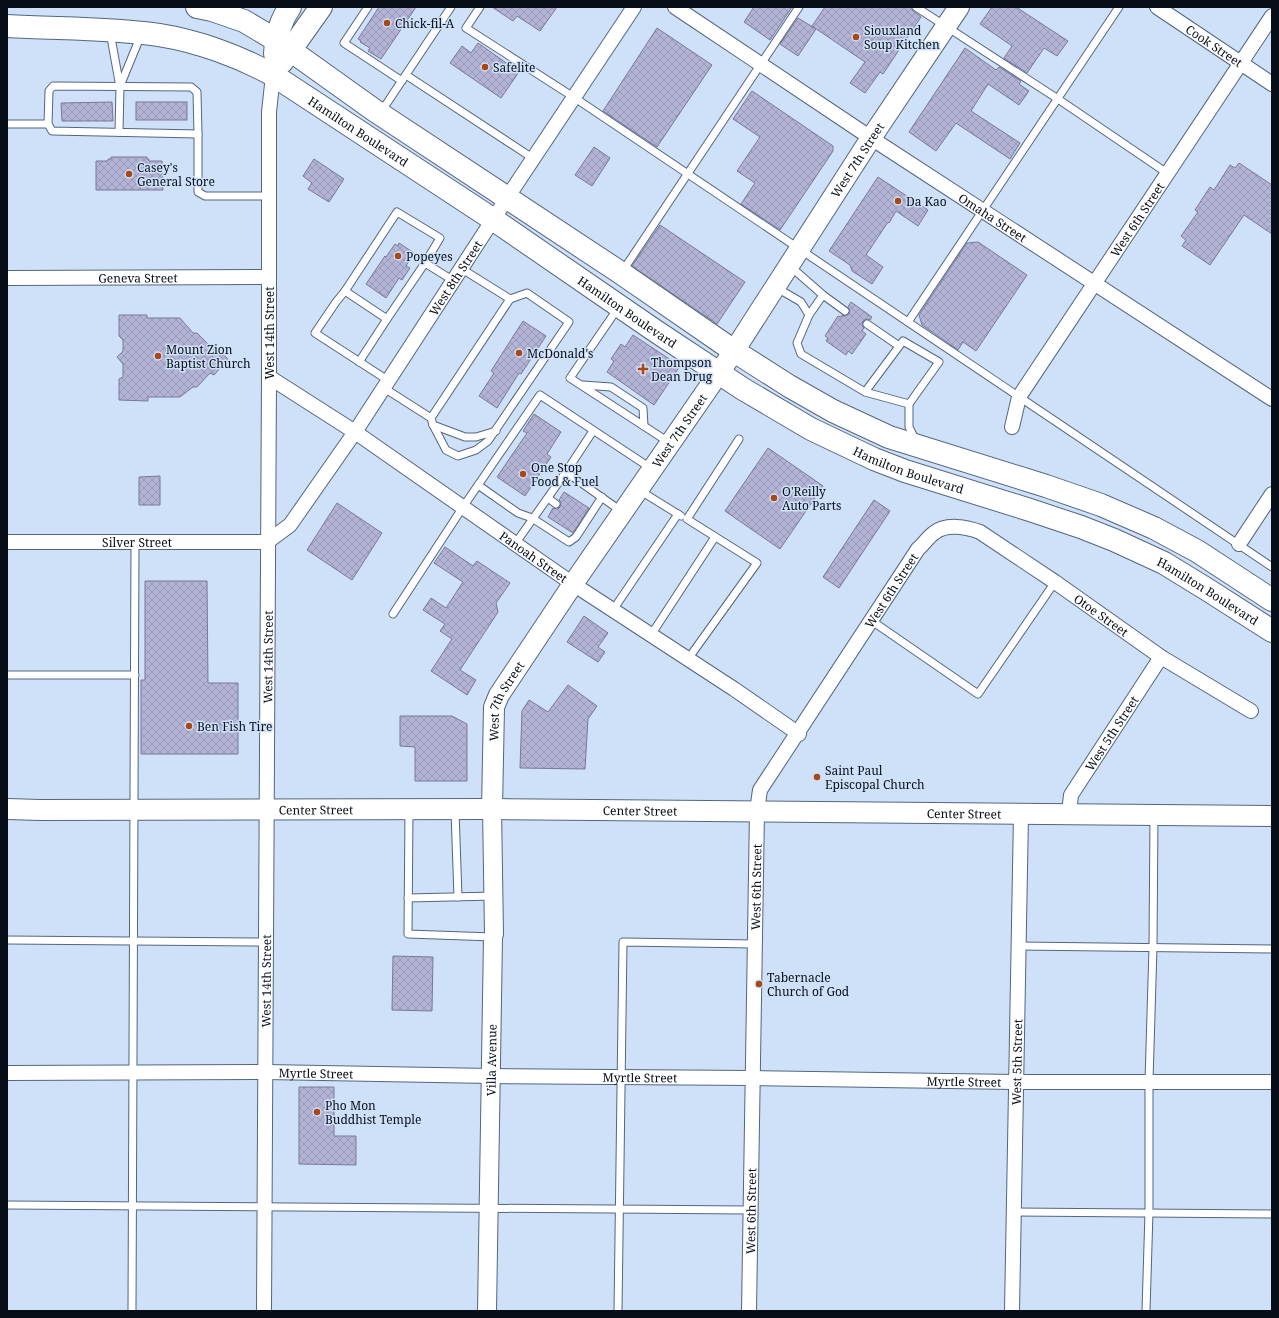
<svg xmlns="http://www.w3.org/2000/svg" width="1279" height="1318" font-family="'Noto Serif',serif">
<defs>
<pattern id="building-cross-hatch" width="8" height="8" patternUnits="userSpaceOnUse"><rect width="8" height="8" fill="#b3b3d5"/><path d="M0 0l8 8M0 8l8-8" fill="none" stroke="#9899b6"/></pattern>
</defs>
<rect width="100%" height="100%" fill="#cfe1f9"/>
<g fill="url(#building-cross-hatch)" stroke="#797898">
<polygon points="379,7 416,7 381,59 368,51 370,48 360,42 361,41 358,39"/>
<polygon points="492,7 557,7 540,31 517,16 513,21"/>
<polygon points="754,7 792,7 770,40 744,22"/>
<polygon points="825,7 911,7 913,11 921,17 883,74 880,72 865,93 850,83 865,62 812,26"/>
<polygon points="992,7 1016,7 1068,41 1057,56 1044,48 1027,73 1004,58 1012,46 980,24"/>
<polygon points="798,18 816,29 798,56 780,44"/>
<polygon points="657,28 712,65 657,147 603,111"/>
<polygon points="478,43 519,72 501,98 450,63 462,46 471,53"/>
<polygon points="965,48 996,70 999,67 1021,81 1019,84 1029,91 1019,105 988,84 971,111 1020,143 1010,159 956,123 936,151 909,132"/>
<polygon points="752,91 833,146 833,151 780,230 741,204 755,183 737,171 760,137 733,119"/>
<polygon points="112,102 113,121 62,121 61,103"/>
<rect x="136" y="102" width="51" height="18"/>
<polygon points="594,147 610,158 592,186 575,175"/>
<polygon points="111,157 147,157 147,159 149,159 149,161 162,161 163,190 96,190 96,161 108,161 108,159 111,159"/>
<polygon points="314,159 344,179 329,202 308,189 312,183 303,176"/>
<polygon points="1239,163 1272,185 1272,234 1244,215 1210,265 1182,246 1186,240 1181,236 1198,212 1195,210 1210,187 1214,190 1230,165 1235,168"/>
<polygon points="878,177 928,210 918,226 896,211 889,223 888,222 866,255 883,267 872,284 852,271 850,265 829,251"/>
<polygon points="660,225 745,282 717,324 632,266"/>
<polygon points="978,242 1027,275 976,351 963,342 958,350 922,325 919,315 967,243"/>
<polygon points="399,243 414,253 406,266 410,268 402,280 399,278 386,298 366,284 385,256 386,257 395,244 398,246"/>
<polygon points="851,302 872,317 870,320 867,319 863,321 862,324 864,328 862,331 866,334 852,354 848,351 846,355 826,341 828,338 825,336 838,316 841,317 842,315 845,316 849,314 850,311 848,307"/>
<polygon points="119,315 147,315 147,318 180,318 193,333 197,333 212,348 214,346 228,359 214,375 210,373 197,387 193,387 180,397 148,397 148,401 119,400 119,379 123,377 123,364 117,357 123,351 123,340 119,336"/>
<polygon points="523,321 546,336 521,374 519,373 497,408 479,396 494,373 491,371"/>
<polygon points="633,335 680,366 654,405 607,372 614,361 611,359 621,344 625,347"/>
<polygon points="534,414 561,432 547,454 551,457 525,496 497,477 527,433 523,431"/>
<polygon points="768,448 823,486 780,549 725,511"/>
<polygon points="160,476 160,505 139,505 139,477"/>
<polygon points="564,492 589,508 573,533 548,517 553,508 558,509 560,507 561,502 559,500"/>
<polygon points="874,500 890,511 839,588 823,577"/>
<polygon points="337,503 382,533 352,580 307,550"/>
<polygon points="445,547 473,566 477,561 510,583 496,603 498,612 460,670 476,680 467,695 431,671 452,639 440,631 445,624 423,610 431,598 446,608 463,582 434,563"/>
<polygon points="145,581 207,581 208,683 238,683 238,754 141,754 141,680 145,680"/>
<polygon points="584,616 608,633 598,647 605,652 598,662 567,642"/>
<polygon points="568,685 597,706 588,719 585,769 520,768 522,711 529,700 548,712"/>
<polygon points="400,716 452,716 467,724 467,781 415,781 415,747 400,746"/>
<polygon points="393,956 433,957 432,1011 392,1010"/>
<polygon points="299,1087 334,1087 334,1136 356,1136 356,1165 299,1164"/>
</g>
<g fill="none" stroke-linecap="round" stroke-linejoin="round">
<g stroke="#526680" stroke-width="9">
<g id="service">
<polyline points="368,7 344,43 402,81"/>
<polyline points="480,7 466,28 575,98 1272,567"/>
<polyline points="916,7 1058,99 1167,173"/>
<polyline points="110,32 120,87 119,132"/>
<polyline points="406,75 534,159"/>
<polygon points="53,86 191,87 197,92 198,134 52,131 48,124 49,91"/>
<polyline points="120,86 141,35"/>
<polyline points="381,112 451,7"/>
<polyline points="7,124 48,124"/>
<polyline points="198,134 198,192 205,196 268,196"/>
<polyline points="425,263 387,319 345,291 397,212 440,238 425,263 454,281"/>
<polyline points="791,267 823,295 845,311"/>
<polyline points="622,272 799,7"/>
<polyline points="777,288 801,302 809,315"/>
<polyline points="345,291 336,302 315,333 389,381"/>
<polyline points="823,295 809,315 797,343 801,354 865,392 909,404 939,362 903,341 865,392"/>
<polyline points="618,308 570,378 670,443"/>
<polyline points="908,322 1119,7"/>
<polyline points="867,324 899,346"/>
<polyline points="359,362 387,319"/>
<polyline points="583,385 611,387 643,408 644,426"/>
<polyline points="384,388 431,418 433,425 446,450 458,456 476,450 488,441 569,322 527,293 510,299"/>
<polyline points="909,404 909,427 916,441"/>
<polyline points="431,418 510,299 462,269"/>
<polyline points="433,425 465,437 476,437 496,431"/>
<polyline points="566,472 593,431"/>
<polyline points="478,485 518,513 532,518 569,542 576,537 602,497"/>
<polyline points="639,490 681,516"/>
<polyline points="548,498 556,504"/>
<polyline points="515,544 566,472 621,511"/>
<polyline points="613,610 678,514"/>
<polyline points="393,614 463,507 540,395 652,469"/>
<polyline points="872,621 978,694 1055,582"/>
<polyline points="651,635 715,537"/>
<polyline points="688,659 757,563 687,519 739,439"/>
<polyline points="7,675 135,675"/>
<polyline points="409,811 408,934 493,937"/>
<polyline points="455,811 458,897"/>
<polyline points="408,898 494,896"/>
<polyline points="7,940 266,942"/>
<polyline points="1019,946 1272,949"/>
<polyline points="7,1205 750,1210"/>
<polyline points="1015,1212 1272,1214"/>
<polyline points="132,1311 135,541"/>
<polyline points="618,1311 623,942 755,944"/>
<polyline points="1146,1311 1149,1212 1149,1081 1153,947 1154,815"/>
</g>
</g>
<g stroke="#526680" stroke-width="16">
<g id="minor">
<path id="s1" d="M675 7 871 138 1272 399"/>
<path id="s2" d="M1157 7 1272 84"/>
<path id="s3" d="M7 278 269 277"/>
<path id="s4" d="M269 377 355 432 573 584 734 689 799 734"/>
<path id="s5" d="M1012 427 1019 397 1272 16"/>
<path id="s6" d="M7 542H267L290 525 355 432 507 198 634 7"/>
<polyline points="1239,544 1272,494"/>
<path id="s7" d="M1069 813 1071 795 1161 657"/>
<path id="s8" d="M7 1073 266 1072 491 1076 753 1078 1016 1082H1272"/>
<path id="s9" d="M264 1311 269 377V112L273 75"/>
<path id="s10" d="M749 1311 757 811 760 790 918 549C924 544 928 537 934 533 946 523 967 527 980 532L1055 582 1161 657 1251 711"/>
<path id="s11" d="M1012 1311 1021 814"/>
</g>
</g>
<g stroke="#526680" stroke-width="20">
<g id="tertiary">
<path id="s12" d="M487 1311 493 937 494 934 492 809"/>
</g>
</g>
<g stroke="#526680" stroke-width="22">
<g id="secondary">
<path id="s13" d="M7 809 40 810 492 809 1272 816"/>
<path id="s14" d="M492 809 494 707 499 695 573 584 734 351 871 138 959 7"/>
</g>
</g>
<g stroke="#526680" stroke-width="24">
<g id="primary">
<polyline points="197,7 212,10 244,21 276,40 374,110 621,273 734,351 789,386 833,411 889,437 1046,486 1101,505 1154,528 1197,551 1272,600"/>
<path id="s15" d="M7 26C58 29 109 28 159 35 197 41 239 56 273 75L494 220 654 330 743 389 811 429 874 459 905 471 1030 510 1081 527 1114 540 1164 563 1208 590 1272 631"/>
<path d="M275 54C276 37 280 21 290 7"/>
<polyline points="282,62 321,7"/>
</g>
</g>
<use href="#service" stroke="#fff" stroke-width="7"/>
<use href="#minor" stroke="#fff" stroke-width="14"/>
<use href="#tertiary" stroke="#fff" stroke-width="18"/>
<use href="#secondary" stroke="#fff" stroke-width="20"/>
<use href="#primary" stroke="#fff" stroke-width="22"/>
</g>
<g fill="#ab4714" stroke="#cfe1f9" stroke-width="1.5">
<circle cx="387" cy="23" r="4"/>
<circle cx="856" cy="37" r="4"/>
<circle cx="485" cy="67" r="4"/>
<circle cx="129" cy="174" r="4"/>
<circle cx="898" cy="201" r="4"/>
<circle cx="398" cy="256" r="4"/>
<circle cx="519" cy="353" r="4"/>
<circle cx="158" cy="356" r="4"/>
<path d="M641 363h4v4h4v4h-4v4h-4v-4h-4v-4h4z"/>
<circle cx="523" cy="474" r="4"/>
<circle cx="774" cy="498" r="4"/>
<circle cx="189" cy="726" r="4"/>
<circle cx="817" cy="777" r="4"/>
<circle cx="759" cy="984" r="4"/>
<circle cx="317" cy="1112" r="4"/>
</g>
<g text-anchor="middle" dominant-baseline="central" stroke-width="3" stroke-linejoin="round" paint-order="stroke">
<g font-size="12" fill="#070e18" stroke="#cfe1f9" text-anchor="start">
<text x="395" y="23">Chick-fil-A</text>
<text x="864" y="30">Siouxland<tspan x="864" dy="14">Soup Kitchen</tspan></text>
<text x="493" y="67">Safelite</text>
<text x="137" y="167">Casey's<tspan x="137" dy="14">General Store</tspan></text>
<text x="906" y="201">Da Kao</text>
<text x="406" y="256">Popeyes</text>
<text x="166" y="349">Mount Zion<tspan x="166" dy="14">Baptist Church</tspan></text>
<text x="527" y="353">McDonald's</text>
<text x="651" y="362">Thompson<tspan x="651" dy="14">Dean Drug</tspan></text>
<text x="531" y="467">One Stop<tspan x="531" dy="14">Food &amp; Fuel</tspan></text>
<text x="782" y="491">O'Reilly<tspan x="782" dy="14">Auto Parts</tspan></text>
<text x="197" y="726">Ben Fish Tire</text>
<text x="825" y="770">Saint Paul<tspan x="825" dy="14">Episcopal Church</tspan></text>
<text x="767" y="977">Tabernacle<tspan x="767" dy="14">Church of God</tspan></text>
<text x="325" y="1105">Pho Mon<tspan x="325" dy="14">Buddhist Temple</tspan></text>
</g>
<g font-size="12" fill="#070e18" stroke="#cfe1f9">
<text stroke="none"><textPath href="#s2" startOffset="69">Cook Street</textPath></text>
<text stroke="none"><textPath href="#s15" startOffset="376">Hamilton Boulevard</textPath></text>
<text stroke="none"><textPath href="#s14" startOffset="759">West 7th Street</textPath></text>
<text stroke="none"><textPath href="#s1" startOffset="381">Omaha Street</textPath></text>
<text stroke="none"><textPath href="#s5" startOffset="244">West 6th Street</textPath></text>
<text stroke="none"><textPath href="#s3" startOffset="131">Geneva Street</textPath></text>
<text stroke="none"><textPath href="#s6" startOffset="586">West 8th Street</textPath></text>
<text stroke="none"><textPath href="#s15" startOffset="700">Hamilton Boulevard</textPath></text>
<text stroke="none"><textPath href="#s9" startOffset="978">West 14th Street</textPath></text>
<text stroke="none"><textPath href="#s14" startOffset="435">West 7th Street</textPath></text>
<text stroke="none"><textPath href="#s15" startOffset="1024">Hamilton Boulevard</textPath></text>
<text stroke="none"><textPath href="#s6" startOffset="130">Silver Street</textPath></text>
<text stroke="none"><textPath href="#s4" startOffset="320">Panoah Street</textPath></text>
<text stroke="none"><textPath href="#s10" startOffset="760">West 6th Street</textPath></text>
<text stroke="none"><textPath href="#s15" startOffset="1348">Hamilton Boulevard</textPath></text>
<text stroke="none"><textPath href="#s10" startOffset="1027">Otoe Street</textPath></text>
<text stroke="none"><textPath href="#s9" startOffset="654">West 14th Street</textPath></text>
<text stroke="none"><textPath href="#s14" startOffset="111">West 7th Street</textPath></text>
<text stroke="none"><textPath href="#s7" startOffset="92">West 5th Street</textPath></text>
<text stroke="none"><textPath href="#s13" startOffset="309">Center Street</textPath></text>
<text stroke="none"><textPath href="#s13" startOffset="633">Center Street</textPath></text>
<text stroke="none"><textPath href="#s13" startOffset="957">Center Street</textPath></text>
<text stroke="none"><textPath href="#s10" startOffset="424">West 6th Street</textPath></text>
<text stroke="none"><textPath href="#s9" startOffset="330">West 14th Street</textPath></text>
<text stroke="none"><textPath href="#s12" startOffset="251">Villa Avenue</textPath></text>
<text stroke="none"><textPath href="#s11" startOffset="249">West 5th Street</textPath></text>
<text stroke="none"><textPath href="#s8" startOffset="309">Myrtle Street</textPath></text>
<text stroke="none"><textPath href="#s8" startOffset="633">Myrtle Street</textPath></text>
<text stroke="none"><textPath href="#s8" startOffset="957">Myrtle Street</textPath></text>
<text stroke="none"><textPath href="#s10" startOffset="100">West 6th Street</textPath></text>
</g>
</g>
<rect width="1279" height="1318" fill="none" stroke="#070e18" stroke-width="16"/>
</svg>
